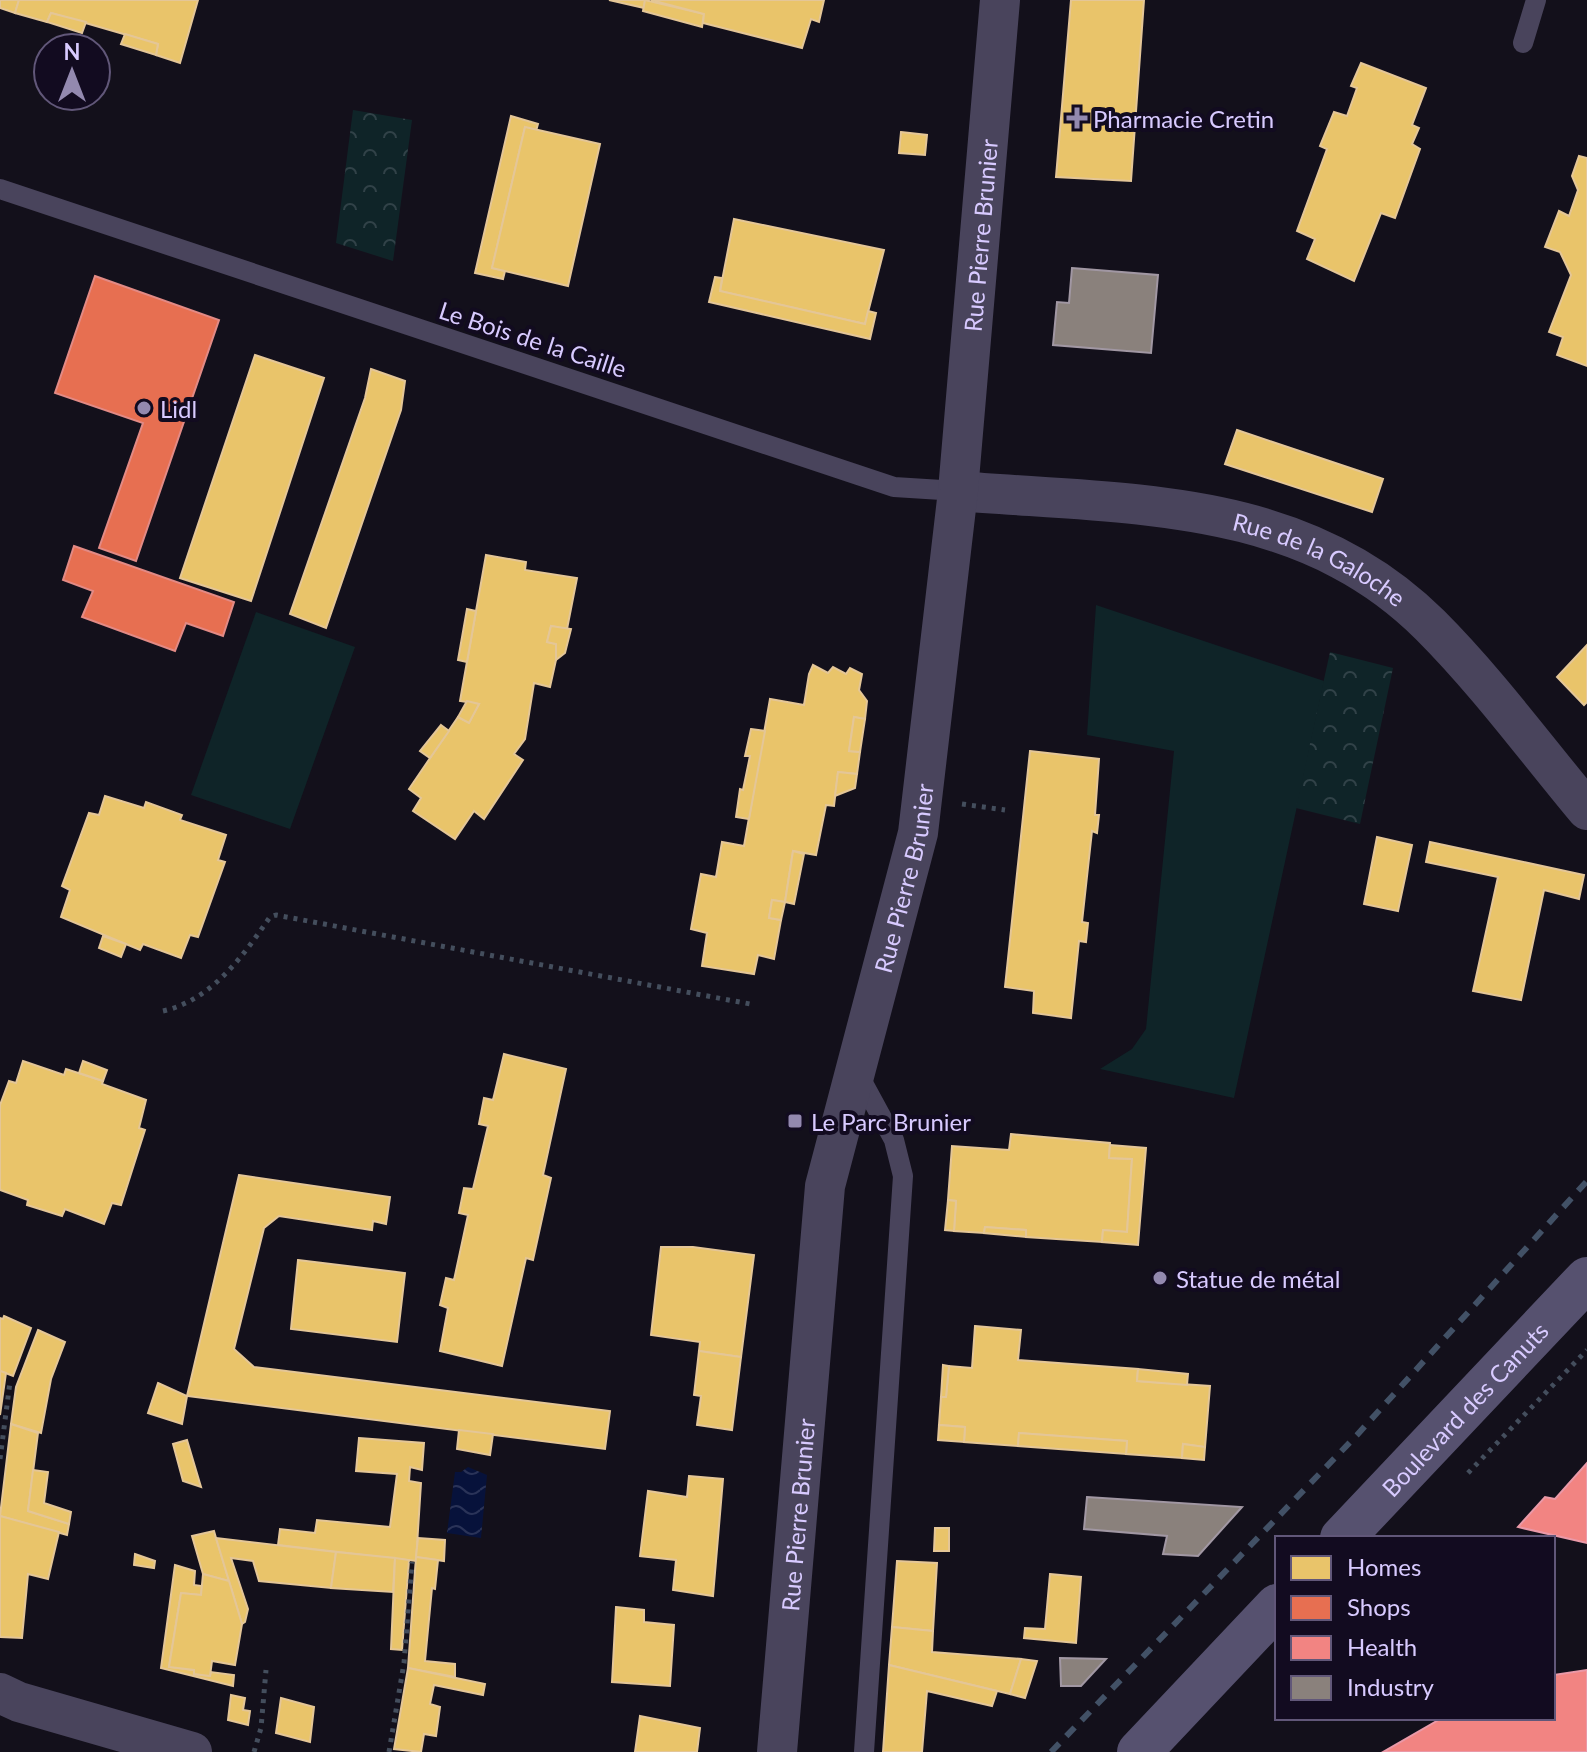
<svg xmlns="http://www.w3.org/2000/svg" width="1587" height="1752" font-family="Lato,sans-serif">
<defs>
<pattern id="park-crowns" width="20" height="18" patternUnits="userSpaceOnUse" patternTransform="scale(2)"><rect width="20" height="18" fill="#0f2428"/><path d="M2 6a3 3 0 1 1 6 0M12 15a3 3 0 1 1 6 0" fill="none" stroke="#314248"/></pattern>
<pattern id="water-waves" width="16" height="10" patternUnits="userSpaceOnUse" patternTransform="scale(2)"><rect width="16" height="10" fill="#07123b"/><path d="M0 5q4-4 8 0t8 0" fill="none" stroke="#2a3358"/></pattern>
</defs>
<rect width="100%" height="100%" fill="#13101b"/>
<g fill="#0f2428">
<polygon points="1096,605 1324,681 1234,1098 1100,1069 1132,1049 1146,1029 1174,751 1087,735"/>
<polygon points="256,612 355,647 290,829 191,795"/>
</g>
<g fill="url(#park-crowns)">
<polygon points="353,110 412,120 393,261 336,243"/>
<polygon points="1330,652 1393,668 1360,824 1296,808"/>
</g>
<polygon fill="url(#water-waves)" points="468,1467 487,1475 481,1538 447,1533 455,1472 461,1472"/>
<g fill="#e9c46a" stroke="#e4c697" stroke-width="2">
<polygon points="0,0 19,0 15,13 0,8"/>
<polygon points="19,0 198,0 180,63 156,55 158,44 51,13 47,22 15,13"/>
<polygon points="609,0 645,0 644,8"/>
<polygon points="645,0 704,14 702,27 643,11"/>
<polygon points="651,0 824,0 819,22 811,19 802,48 703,23 704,14"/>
<polygon points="1071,0 1144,0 1131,181 1056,177"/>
<polygon points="51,13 86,22 82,33 47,22"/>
<polygon points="125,34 158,44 156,55 121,44"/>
<polygon points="1361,63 1426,88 1412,125 1419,128 1412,144 1420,149 1395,218 1381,213 1354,281 1307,259 1315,239 1297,231 1327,149 1320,146 1334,112 1347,116 1357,88 1351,86"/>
<polygon points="511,116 538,124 536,131 525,127 492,268 505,271 503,279 475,273"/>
<polygon points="525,127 600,144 568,286 492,268"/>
<polygon points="901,132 927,135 925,155 899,153"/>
<polygon points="1579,156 1587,158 1587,366 1557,355 1563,337 1549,332 1571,275 1560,252 1545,247 1559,211 1569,216 1578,190 1572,176"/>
<polygon points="734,219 884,250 865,324 720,291"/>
<polygon points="715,277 722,278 720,291 865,324 868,311 876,313 870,339 709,302"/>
<polygon points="255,355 324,378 251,601 180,578"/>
<polygon points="371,369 405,381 401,410 326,628 290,614 365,398"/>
<polygon points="1237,430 1383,479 1372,512 1225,464"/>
<polygon points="486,555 526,562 525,570 577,578 567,629 551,626 547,642 556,644 556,660 550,687 534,683 525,739 514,754 523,760 484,819 474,811 455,839 413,811 421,798 409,789 458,717 469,723 479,704 460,701"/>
<polygon points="467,609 476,611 467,662 458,660"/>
<polygon points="551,626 571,629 565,653 556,660 556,644 547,642"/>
<polygon points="1587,645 1587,702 1584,705 1557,677"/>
<polygon points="813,665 828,673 833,667 846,674 850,668 862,674 859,690 867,701 865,719 854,717 849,751 860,752 857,774 838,772 834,806 826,805 816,855 793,851 785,902 772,900 769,918 781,920 774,959 758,955 754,974 702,966 707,933 691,929 701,874 716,877 722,842 744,846 770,699 804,705 809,674"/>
<polygon points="467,701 479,704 469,723 458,717"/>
<polygon points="854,717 865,719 860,752 849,751"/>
<polygon points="441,725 449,731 430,758 420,751"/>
<polygon points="751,729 765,731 749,819 736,817 740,789 743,790 750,756 745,756"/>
<polygon points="1030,751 1099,759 1095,815 1099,815 1097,833 1092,831 1082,922 1088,923 1086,942 1079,941 1071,1018 1033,1013 1034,991 1005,987"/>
<polygon points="838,772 857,774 855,788 835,796"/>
<polygon points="105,796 144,808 146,802 182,815 180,820 226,835 218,860 225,862 198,937 190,935 181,958 143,944 140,950 61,917 70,890 62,886 89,813 99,815"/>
<polygon points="1377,837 1412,845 1398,911 1364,904"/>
<polygon points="1430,842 1584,875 1579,899 1544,890 1521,1000 1473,991 1498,877 1426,862"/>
<polygon points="793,851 804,854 794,904 785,902"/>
<polygon points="772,900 785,902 781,920 769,918"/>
<polygon points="103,936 126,944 121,957 99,948"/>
<polygon points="504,1054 566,1069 543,1175 551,1178 533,1260 526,1258 502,1366 440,1351 448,1308 440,1305 446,1278 454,1280 468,1215 459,1213 464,1188 473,1189 488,1126 479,1124 484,1098 493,1100"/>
<polygon points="23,1061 64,1075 66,1069 103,1081 102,1084 146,1100 139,1128 145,1130 121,1205 112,1203 104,1224 65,1209 62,1216 27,1205 28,1200 0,1190 0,1105 9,1081 16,1083"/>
<polygon points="83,1061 107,1070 103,1081 79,1073"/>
<polygon points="1011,1134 1110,1143 1109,1158 1132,1159 1127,1232 1103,1230 1102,1242 1026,1237 1026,1230 985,1227 984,1233 954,1231 956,1201 948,1200 952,1146 1009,1150"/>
<polygon points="1110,1145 1146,1148 1138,1245 1102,1242 1103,1230 1127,1232 1132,1159 1109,1158"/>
<polygon points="239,1175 390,1197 386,1224 373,1221 372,1230 279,1216 264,1228 234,1349 254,1367 610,1411 605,1449 187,1396"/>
<polygon points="948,1200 956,1201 954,1231 945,1230"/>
<polygon points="985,1227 1026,1230 1026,1237 984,1233"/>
<polygon points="661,1247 693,1247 754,1255 741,1357 699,1351 700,1342 651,1335"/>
<polygon points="298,1260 405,1273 397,1342 291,1329"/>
<polygon points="4,1316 31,1328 13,1376 0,1371 0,1318 3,1319"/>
<polygon points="975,1326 1021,1330 1018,1360 1138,1369 1137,1381 1210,1386 1205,1447 1183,1444 1182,1458 1126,1454 1127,1441 1019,1433 1018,1446 964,1442 965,1427 939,1425 941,1397 946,1397 949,1366 972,1368"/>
<polygon points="38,1330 65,1342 51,1379 41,1433 11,1424 16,1387"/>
<polygon points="699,1351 741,1357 732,1430 697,1425 701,1396 694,1395"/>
<polygon points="943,1365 949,1366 946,1397 941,1397"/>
<polygon points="1138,1369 1188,1374 1187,1385 1137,1381"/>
<polygon points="0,1371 6,1373 0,1415"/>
<polygon points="158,1383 187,1396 182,1424 148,1413"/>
<polygon points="11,1424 38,1433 28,1511 69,1524 67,1535 0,1516"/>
<polygon points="939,1425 965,1427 964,1442 938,1440"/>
<polygon points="459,1430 493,1434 490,1455 457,1449"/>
<polygon points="1019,1433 1127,1441 1126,1454 1018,1446"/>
<polygon points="359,1438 424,1443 422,1470 410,1467 409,1481 421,1483 416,1561 278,1545 280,1529 315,1533 317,1520 390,1527 397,1474 356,1471"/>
<polygon points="187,1440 201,1487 183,1481 173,1444"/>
<polygon points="1183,1444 1205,1447 1204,1460 1182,1458"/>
<polygon points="33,1470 48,1472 44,1503 71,1512 69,1524 28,1511"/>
<polygon points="689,1476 723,1479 713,1596 673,1590 676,1560 640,1556 648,1491 687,1497"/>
<polygon points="0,1516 59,1532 48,1579 28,1574 22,1638 0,1637"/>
<polygon points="935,1528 949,1528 949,1551 934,1551"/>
<polygon points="214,1531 216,1538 229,1581 203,1574 192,1536"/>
<polygon points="216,1538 336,1552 331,1588 259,1581 253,1561 231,1558 248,1609 245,1622 242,1624"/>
<polygon points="418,1538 445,1540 444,1561 416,1557"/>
<polygon points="336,1552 395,1558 393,1592 331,1588"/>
<polygon points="135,1554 155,1561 154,1568 134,1565"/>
<polygon points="416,1557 438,1560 435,1589 432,1588 425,1661 455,1664 455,1677 408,1668"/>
<polygon points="395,1558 409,1560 402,1650 391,1649"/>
<polygon points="897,1561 937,1563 933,1631 892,1627"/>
<polygon points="175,1565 195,1571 194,1585 202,1586 201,1595 181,1593 169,1667 194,1670 194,1674 210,1676 211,1672 234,1675 233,1686 161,1668"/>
<polygon points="203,1574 229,1581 242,1624 235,1665 212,1661 210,1676 194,1674 194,1670 169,1667 181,1593 201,1595"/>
<polygon points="1050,1574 1081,1577 1076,1643 1024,1638 1025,1628 1045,1629"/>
<polygon points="616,1607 644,1610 644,1622 674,1625 670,1686 612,1682"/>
<polygon points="892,1627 933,1631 932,1652 1021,1659 1010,1694 889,1665"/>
<polygon points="1021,1659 1037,1661 1025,1698 1010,1694"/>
<polygon points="889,1665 997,1691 992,1706 927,1691 922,1752 883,1752"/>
<polygon points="408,1668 485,1684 483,1695 434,1685 430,1704 440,1707 436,1736 424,1734 421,1752 394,1749"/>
<polygon points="231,1695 245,1698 243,1710 250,1711 248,1725 228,1720"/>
<polygon points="281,1698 314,1707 310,1742 276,1733"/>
<polygon points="640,1716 700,1728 697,1752 635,1752"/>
</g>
<g fill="#e76f51" stroke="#e28a85" stroke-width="2">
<polygon points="95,276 219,320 136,561 99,548 143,423 55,393"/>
<polygon points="74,546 234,602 223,636 186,623 175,651 82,617 93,591 63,580"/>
</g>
<g fill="#f28482" stroke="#ea99a8" stroke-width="2">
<polygon points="1587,1463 1587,1543 1518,1527 1545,1497 1555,1499"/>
<polygon points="1587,1670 1587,1752 1383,1752 1442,1718 1553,1718 1553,1675"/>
</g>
<g fill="#8a817c" stroke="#a197a3" stroke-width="2">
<polygon points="1072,268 1158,275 1151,353 1053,345 1057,302 1069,303"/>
<polygon points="1087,1497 1242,1507 1198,1556 1163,1554 1167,1536 1084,1529"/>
<polygon points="1060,1658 1106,1659 1081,1686 1061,1686"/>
</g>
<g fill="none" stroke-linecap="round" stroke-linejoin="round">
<g stroke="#444e5d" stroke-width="5" stroke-dasharray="4 6" stroke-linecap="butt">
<polyline points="962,804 1005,810"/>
<path d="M163 1011C212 1000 243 956 270 917L276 915 750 1004"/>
<polyline points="0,1459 10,1382"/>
<polyline points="1468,1473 1587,1350"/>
<polyline points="254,1752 261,1728 266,1670"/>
<polyline points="389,1752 404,1663 412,1562"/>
</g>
<g stroke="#49445c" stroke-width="20">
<polyline points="1523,43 1536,0"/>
<polyline points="0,189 894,487 958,491"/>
<polyline points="857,1072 894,1140 903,1176 864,1752"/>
</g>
<g stroke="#49445c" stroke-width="40">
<path id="s1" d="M958 491C1127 505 1301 496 1430 625 1487 682 1536 749 1587 810"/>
<polyline points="0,1693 19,1702 192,1752"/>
<path id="s2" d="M777 1752 825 1186 918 833 958 491 1000 0"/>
</g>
<g stroke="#56516f" stroke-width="44">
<path id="s3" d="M1342 1538 1587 1279"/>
<polyline points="1139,1752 1277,1606"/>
</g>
<polyline stroke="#425166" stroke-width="6" stroke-dasharray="12 10" stroke-linecap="butt" points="1051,1752 1357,1435 1587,1181"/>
</g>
<g fill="#9389af" stroke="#120b20" stroke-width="3">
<path d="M1073 106h8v8h8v8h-8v8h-8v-8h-8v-8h8z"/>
<circle cx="144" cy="408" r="8"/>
<rect x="787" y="1113" width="16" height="16" rx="4"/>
<circle cx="1160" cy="1278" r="8"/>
</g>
<g text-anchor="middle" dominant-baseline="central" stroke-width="8" stroke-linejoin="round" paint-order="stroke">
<g font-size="24" fill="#d8caff" stroke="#120b20" text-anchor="start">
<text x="1093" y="118">Pharmacie Cretin</text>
<text x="160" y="408">Lidl</text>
<text x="811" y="1121">Le Parc Brunier</text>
<text x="1176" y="1278">Statue de métal</text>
</g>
<g font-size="24" fill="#d8caff" stroke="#120b20">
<text stroke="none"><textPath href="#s2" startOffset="1534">Rue Pierre Brunier</textPath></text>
<text transform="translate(533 339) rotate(18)">Le Bois de la Caille</text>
<text stroke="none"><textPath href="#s1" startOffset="372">Rue de la Galoche</textPath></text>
<text stroke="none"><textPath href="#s2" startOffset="886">Rue Pierre Brunier</textPath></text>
<text stroke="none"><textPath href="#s3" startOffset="178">Boulevard des Canuts</textPath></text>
<text stroke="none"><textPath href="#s2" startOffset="238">Rue Pierre Brunier</textPath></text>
</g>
</g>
<rect x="1275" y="1536" width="280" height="184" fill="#120b20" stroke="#615779" stroke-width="2"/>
<rect x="1291" y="1556" width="40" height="24" fill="#e9c46a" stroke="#615779" stroke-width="2"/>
<text x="1347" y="1576" font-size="24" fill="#d8caff">Homes</text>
<rect x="1291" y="1596" width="40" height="24" fill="#e76f51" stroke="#615779" stroke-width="2"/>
<text x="1347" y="1616" font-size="24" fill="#d8caff">Shops</text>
<rect x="1291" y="1636" width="40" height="24" fill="#f28482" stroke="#615779" stroke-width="2"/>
<text x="1347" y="1656" font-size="24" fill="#d8caff">Health</text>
<rect x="1291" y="1676" width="40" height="24" fill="#8a817c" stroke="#615779" stroke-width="2"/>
<text x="1347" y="1696" font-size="24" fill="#d8caff">Industry</text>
<g transform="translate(72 72)"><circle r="38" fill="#120b20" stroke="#615779" stroke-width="2"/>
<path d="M0-6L14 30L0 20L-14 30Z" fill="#9389af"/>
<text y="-12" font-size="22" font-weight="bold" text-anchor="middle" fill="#d8caff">N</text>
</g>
</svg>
